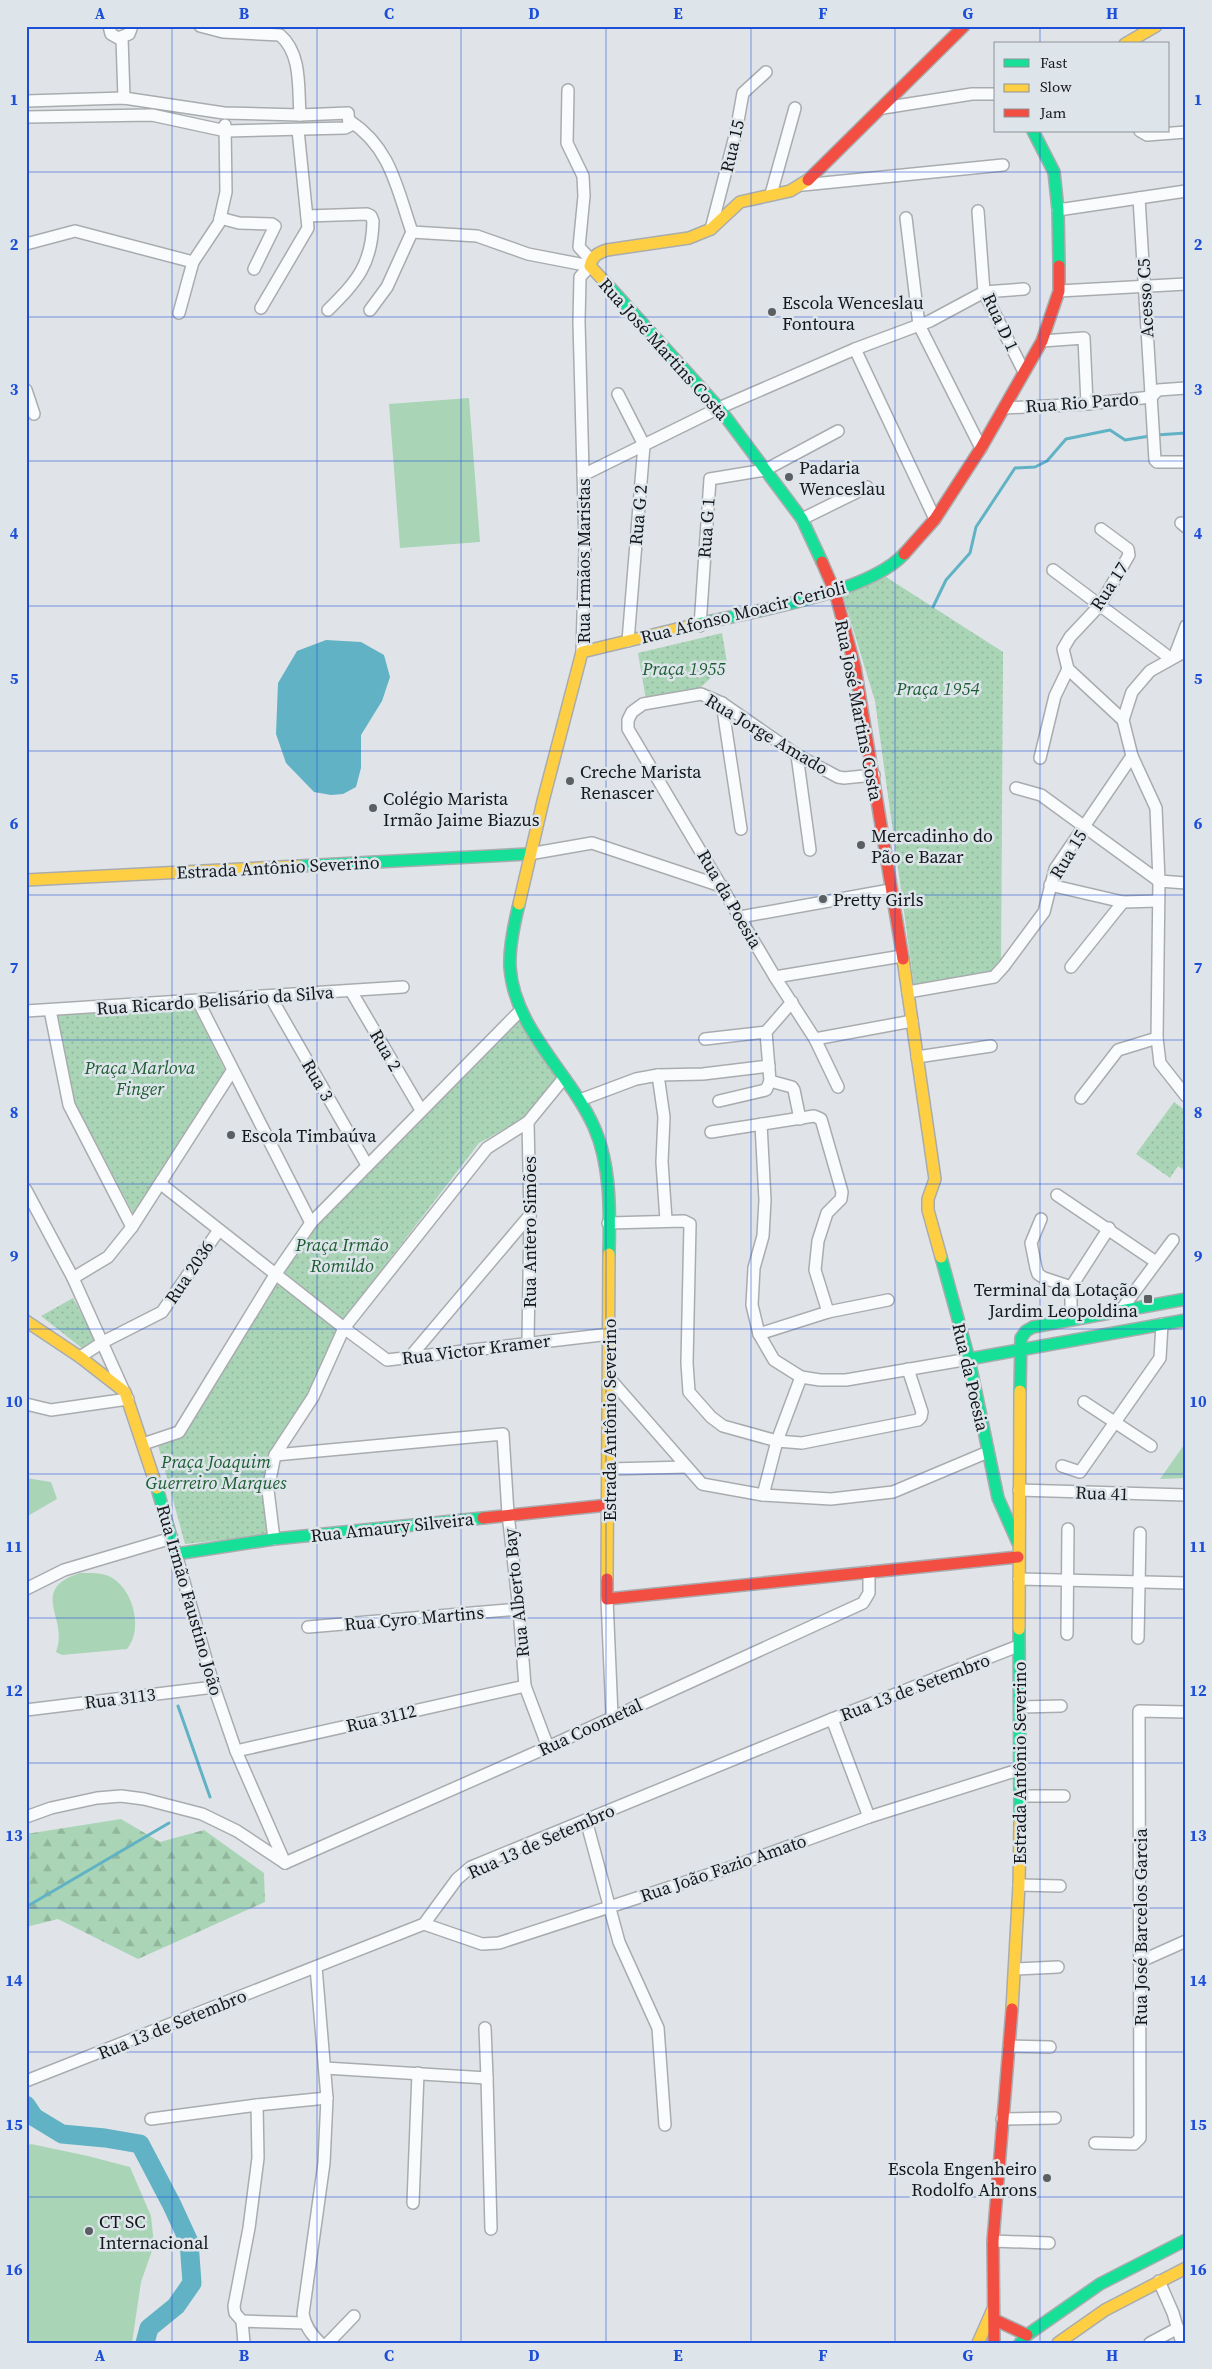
<svg xmlns="http://www.w3.org/2000/svg" width="1212" height="2369" font-family="'Source Serif 4',serif">
<defs>
<pattern id="forest-firs" width="22" height="20" patternUnits="userSpaceOnUse" patternTransform="scale(1.25)"><rect width="22" height="20" fill="#a9d5b6"/><path d="M5 1l3.5 6h-7zM16 11l3.5 6h-7z" fill="#91b69c"/></pattern>
<pattern id="park-dots" width="8" height="8" patternUnits="userSpaceOnUse" patternTransform="scale(1.25)"><rect width="8" height="8" fill="#a9d5b6"/><path d="M2 2h.1M6 6h.1" fill="none" stroke="#91b69c" stroke-width="1.8" stroke-linecap="round"/></pattern>
</defs>
<rect width="100%" height="100%" fill="#e0e4e8"/>
<g fill="#a9d5b6">
<polygon points="469,398 480,542 400,548 389,404"/>
<polygon points="1186,1442 1186,1478 1160,1479"/>
<polygon points="26,1478 51,1482 57,1499 26,1517"/>
<path d="M80 1573C92 1573 104 1572 114 1579 134 1593 143 1630 127 1649L62 1655 56 1652C70 1619 27 1590 80 1573Z"/>
<polygon points="31,2144 88,2156 130,2167 151,2216 154,2245 141,2282 132,2343 26,2343 26,2146"/>
</g>
<polygon fill="url(#forest-firs)" points="121,1819 160,1842 204,1830 264,1873 265,1902 138,1959 58,1919 26,1927 26,1834"/>
<g fill="url(#park-dots)">
<polygon points="886,577 1003,652 1001,970 914,985 875,701 843,596"/>
<polygon points="722,633 727,662 698,690 646,700 638,653"/>
<polygon points="193,1006 225,1070 134,1215 75,1103 56,1014"/>
<polygon points="521,1018 560,1077 530,1115 479,1143 343,1320 282,1275 313,1226"/>
<polygon points="1174,1102 1186,1111 1186,1167 1184,1170 1178,1166 1170,1178 1136,1154"/>
<polygon points="277,1283 337,1329 308,1395 270,1452 263,1494 268,1535 185,1544 158,1445 180,1438"/>
<polygon points="73,1298 95,1339 94,1342 83,1349 41,1316"/>
</g>
<polygon fill="#60b2c4" points="326,640 361,642 384,655 390,677 382,701 361,735 361,768 356,787 343,794 331,795 314,792 286,763 276,734 278,683 297,651"/>
<g fill="none" stroke-linecap="round" stroke-linejoin="round">
<g stroke="#60b2c4" stroke-width="3">
<polyline points="1156,435 1186,433"/>
<polyline points="933,607 946,580 970,553 976,527 1015,468 1035,467 1047,461 1066,439 1110,430 1125,440 1150,436"/>
<polyline points="178,1706 210,1797"/>
<polyline points="26,1907 169,1823"/>
</g>
<polyline stroke="#60b2c4" stroke-width="19" points="26,2105 34,2117 62,2134 105,2138 140,2144 172,2205 189,2242 192,2283 176,2306 149,2328 145,2343"/>
<g stroke="#a9acaf" stroke-width="14">
<g id="street">
<polyline points="109,26 111,34 118,38 129,34 132,26"/>
<path d="M200 26 223 32 280 35C302 54 298 88 300 115"/>
<polyline points="122,38 124,98"/>
<polyline points="568,90 567,143 583,176 584,196 579,247 591,260"/>
<polyline points="26,101 124,98 224,113 300,115 348,113 349,126 345,128 226,131 152,115 26,117"/>
<polyline points="883,108 972,94 996,94"/>
<path d="M350 121C391 148 397 189 412 232L477 236 528 254 590 266"/>
<polyline points="1140,131 1147,135 1186,132"/>
<polyline points="803,185 1003,165"/>
<polyline points="771,194 795,108"/>
<polyline points="1139,198 1155,460 1157,462 1186,462"/>
<polyline points="1058,210 1186,191"/>
<polyline points="978,211 984,292 1024,372"/>
<path d="M307 216 367 214 371 216 373 221C372 265 357 281 328 310"/>
<polyline points="220,218 239,223 272,224 275,226 254,269"/>
<polyline points="906,218 919,325 981,448"/>
<polyline points="711,229 736,132 743,93 766,72"/>
<polyline points="26,244 75,231 193,262"/>
<polyline points="1059,291 1186,284"/>
<polyline points="261,308 308,228 298,130"/>
<polyline points="370,310 387,287 412,232"/>
<polyline points="179,313 193,262 219,223 226,192 225,125"/>
<polyline points="1042,341 1084,338 1087,404"/>
<polyline points="855,349 935,519"/>
<polyline points="26,390 34,414"/>
<polyline points="618,394 644,445 628,641"/>
<polyline points="1005,408 1087,404 1151,397 1158,390 1186,388"/>
<polyline points="583,475 719,408 855,349 930,321 984,292 1024,289"/>
<polyline points="802,519 867,487"/>
<polyline points="1181,523 1186,527"/>
<polyline points="1101,529 1128,549 1129,555 1100,605 1070,637 1063,649 1068,669 1123,720"/>
<polyline points="1053,570 1170,658"/>
<polyline points="700,626 710,479 765,470 838,431"/>
<polyline points="1186,651 1150,671 1132,692 1123,720 1132,756 1156,808 1159,881 1157,1038 1160,1063 1186,1096"/>
<polyline points="582,652 585,546 579,322 580,277 590,266"/>
<polyline points="1175,655 1186,626"/>
<polyline points="722,703 741,829"/>
<polyline points="797,755 810,850"/>
<polyline points="1040,758 1055,696 1068,669"/>
<polyline points="1016,788 1041,795 1159,881 1186,883"/>
<polyline points="529,854 592,843 724,887"/>
<polyline points="1050,885 1123,902 1158,901"/>
<polyline points="740,917 890,890"/>
<polyline points="1071,967 1123,902"/>
<polyline points="775,977 902,956"/>
<polyline points="351,991 421,1110"/>
<polyline points="908,992 994,977 1004,966 1044,912 1055,869 1132,756"/>
<polyline points="270,996 367,1165"/>
<polyline points="198,1001 311,1223"/>
<polyline points="50,1010 69,1105 132,1227"/>
<polyline points="26,1011 403,987"/>
<polyline points="705,1039 766,1032"/>
<polyline points="815,1039 912,1021"/>
<polyline points="917,1057 991,1046"/>
<polyline points="658,1075 664,1117 662,1162 666,1220"/>
<polyline points="770,1081 792,1087 794,1090 800,1119"/>
<polyline points="838,1087 815,1039 775,977 628,729 628,720 632,712 643,704 701,694 722,703 797,755 838,777 844,778 874,775"/>
<polyline points="1081,1098 1118,1050 1157,1038"/>
<polyline points="580,1100 636,1079 658,1075 703,1074 769,1066"/>
<polyline points="719,1101 766,1090 770,1081 766,1032 792,1002"/>
<polyline points="761,1124 765,1200 763,1236 754,1268 752,1305 759,1334 774,1360 801,1377 820,1380 846,1380 969,1359"/>
<polyline points="711,1132 814,1116 821,1119 842,1192 841,1199 827,1213 818,1241 815,1270 828,1312"/>
<polyline points="161,1184 344,1328 387,1360 610,1334"/>
<polyline points="26,1190 73,1278 123,1389"/>
<polyline points="1057,1195 1156,1262"/>
<polyline points="1041,1219 1031,1243 1036,1268 1038,1274 1044,1278 1071,1287"/>
<polyline points="608,1223 684,1221 690,1224 687,1363 689,1392 711,1417 723,1426 777,1441 802,1443 918,1420 921,1417 922,1412 908,1369"/>
<polyline points="73,1278 108,1257 132,1227 232,1071"/>
<polyline points="1121,1310 1173,1240"/>
<polyline points="1071,1319 1071,1287 1109,1228"/>
<polyline points="759,1334 828,1312 888,1300"/>
<polyline points="528,1342 530,1215 528,1122"/>
<polyline points="80,1357 103,1342 162,1312 219,1230"/>
<polyline points="410,1357 530,1215"/>
<polyline points="611,1380 702,1484 763,1495 831,1499 893,1492 988,1452"/>
<polyline points="1084,1402 1151,1446"/>
<polyline points="26,1404 51,1410 128,1399"/>
<polyline points="143,1444 179,1432 275,1275 311,1223 521,1010"/>
<polyline points="275,1455 503,1434 508,1514 519,1609 525,1686 548,1747"/>
<polyline points="1062,1466 1080,1472 1160,1358 1162,1324"/>
<polyline points="610,1469 686,1467"/>
<polyline points="1019,1490 1186,1495"/>
<polyline points="763,1495 777,1441 801,1377"/>
<polyline points="274,1539 268,1490 275,1455 313,1397 344,1328 487,1148 528,1122 564,1078"/>
<polyline points="176,1554 214,1687 236,1751 285,1863"/>
<polyline points="1019,1579 1186,1583"/>
<polyline points="26,1589 64,1570 172,1538"/>
<polyline points="607,1599 612,1716"/>
<polyline points="308,1627 519,1609"/>
<polyline points="1067,1634 1068,1529"/>
<polyline points="1138,1638 1140,1533"/>
<polyline points="1021,1707 1061,1706"/>
<polyline points="26,1710 214,1687"/>
<polyline points="832,1719 869,1817"/>
<polyline points="236,1751 525,1686"/>
<polyline points="1020,1796 1064,1796"/>
<polyline points="26,1817 51,1808 97,1798 121,1796 144,1799 202,1814 237,1831 285,1863"/>
<polyline points="586,1820 619,1942 658,2028 665,2125"/>
<polyline points="285,1863 548,1747 863,1603 869,1593 869,1572"/>
<polyline points="1019,1885 1060,1886"/>
<polyline points="424,1924 482,1944 499,1943 732,1867 869,1817 1021,1769"/>
<polyline points="1139,1962 1186,1941"/>
<path d="M316 1967 327 2098 324 2163 303 2314C305 2326 311 2334 320 2343"/>
<polyline points="1015,1969 1058,1967"/>
<polyline points="1009,2046 1050,2047"/>
<polyline points="325,2068 487,2078 485,2028"/>
<polyline points="487,2078 491,2229"/>
<polyline points="26,2081 424,1924 457,1879 471,1867 832,1719 1018,1646"/>
<polyline points="151,2119 257,2105 327,2098"/>
<polyline points="1002,2119 1055,2118"/>
<polyline points="1095,2143 1134,2144 1140,2138 1139,1711 1186,1712"/>
<polyline points="413,2203 418,2073"/>
<polyline points="993,2241 1049,2243"/>
<polyline points="1159,2281 1173,2313 1182,2343"/>
<polyline points="242,2321 235,2313 234,2306 249,2228 258,2158 257,2105"/>
<polyline points="244,2343 242,2321 305,2323"/>
<polyline points="328,2343 354,2316"/>
<polyline points="1150,2343 1178,2328"/>
</g>
</g>
<g stroke="#a9acaf" stroke-width="14">
<g id="fast">
<polyline points="1033,131 1054,172 1058,210 1059,266"/>
<polyline points="606,283 719,408 802,519 822,562"/>
<path d="M698 624C751 612 869 593 904 554"/>
<polyline points="299,866 529,854"/>
<path d="M519 904C514 924 509 946 510 967 514 1029 570 1073 594 1127 611 1165 610 1212 609 1254"/>
<polyline points="941,1257 969,1359 998,1498 1018,1543"/>
<polyline points="969,1359 1186,1320"/>
<polyline points="1020,1391 1021,1338 1026,1331 1033,1327 1186,1299"/>
<polyline points="157,1488 176,1554 274,1539 483,1518"/>
<polyline points="1019,1629 1020,1821"/>
<polyline points="1020,2343 1027,2335 1100,2284 1186,2240"/>
</g>
</g>
<g stroke="#a9acaf" stroke-width="14">
<g id="slow">
<polyline points="1125,44 1156,26"/>
<path d="M606 283 590 266C592 256 598 253 607 250L689 238 711 229 740 202 790 191 808 180"/>
<polyline points="26,880 299,866"/>
<polyline points="519,904 543,801 582,652 698,624"/>
<polyline points="903,959 935,1179 928,1199 928,1210 941,1257"/>
<polyline points="26,1321 80,1357 125,1392 157,1488"/>
<polyline points="607,1579 609,1254"/>
<polyline points="1019,1629 1020,1391"/>
<polyline points="1012,2009 1019,1885 1020,1821"/>
<polyline points="978,2343 993,2309"/>
<polyline points="1058,2343 1105,2310 1186,2268"/>
</g>
</g>
<g stroke="#a9acaf" stroke-width="14">
<g id="jam">
<polyline points="808,180 964,26"/>
<polyline points="904,554 935,519 981,448 1042,341 1059,291 1059,266"/>
<polyline points="822,562 835,592 855,667 903,959"/>
<polyline points="483,1518 608,1505"/>
<polyline points="607,1579 607,1599 1018,1557"/>
<polyline points="995,2320 1027,2335"/>
<polyline points="994,2343 993,2241 1012,2009"/>
</g>
</g>
<use href="#street" stroke="#fafbfc" stroke-width="11"/>
<use href="#fast" stroke="#16e098" stroke-width="11"/>
<use href="#slow" stroke="#ffcf43" stroke-width="11"/>
<use href="#jam" stroke="#f24e42" stroke-width="11"/>
</g>
<path fill="none" stroke="#1d4ed8" stroke-width="1" stroke-opacity="0.55" d="M172 26V2343M317 26V2343M461 26V2343M606 26V2343M751 26V2343M895 26V2343M1040 26V44M1040 131V2343M26 172H1186M26 317H1186M26 461H1186M26 606H1186M26 751H1186M26 895H1186M26 1040H1186M26 1184H1186M26 1329H1186M26 1474H1186M26 1618H1186M26 1763H1186M26 1908H1186M26 2052H1186M26 2197H1186"/>
<g fill="#5c5f62" stroke="#dde5eb" stroke-width="2">
<circle cx="772" cy="312" r="5"/>
<circle cx="789" cy="477" r="5"/>
<circle cx="570" cy="781" r="5"/>
<circle cx="373" cy="808" r="5"/>
<circle cx="861" cy="845" r="5"/>
<circle cx="823" cy="899" r="5"/>
<circle cx="231" cy="1135" r="5"/>
<rect x="1143" y="1294" width="10" height="10" rx="2.5"/>
<circle cx="1047" cy="2178" r="5"/>
<circle cx="89" cy="2231" r="5"/>
</g>
<g text-anchor="middle" dominant-baseline="central" stroke-width="5" stroke-linejoin="round" paint-order="stroke">
<g font-size="18" fill="#15171a" stroke="#dde5eb">
<text transform="translate(732 146) rotate(-77)">Rua 15</text>
<text transform="translate(1145 298) rotate(-93)">Acesso C5</text>
<text transform="translate(1001 322) rotate(65)">Rua D 1</text>
<text transform="translate(664 349) rotate(48)">Rua José Martins Costa</text>
<text transform="translate(1082 402) rotate(-4)">Rua Rio Pardo</text>
<text transform="translate(638 515) rotate(-85)">Rua G 2</text>
<text transform="translate(706 528) rotate(-86)">Rua G 1</text>
<text transform="translate(583 561) rotate(-90)">Rua Irmãos Maristas</text>
<text transform="translate(1109 586) rotate(-57)">Rua 17</text>
<text transform="translate(743 612) rotate(-14)">Rua Afonso Moacir Cerioli</text>
<text transform="translate(859 710) rotate(79)">Rua José Martins Costa</text>
<text transform="translate(767 734) rotate(31)">Rua Jorge Amado</text>
<text transform="translate(1068 854) rotate(-59)">Rua 15</text>
<text transform="translate(278 867) rotate(-3)">Estrada Antônio Severino</text>
<text transform="translate(730 899) rotate(60)">Rua da Poesia</text>
<text transform="translate(215 1000) rotate(-4)">Rua Ricardo Belisário da Silva</text>
<text transform="translate(386 1050) rotate(60)">Rua 2</text>
<text transform="translate(318 1080) rotate(60)">Rua 3</text>
<text transform="translate(529 1232) rotate(-90)">Rua Antero Simões</text>
<text transform="translate(189 1272) rotate(-56)">Rua 2036</text>
<text transform="translate(476 1349) rotate(-7)">Rua Victor Kramer</text>
<text transform="translate(971 1377) rotate(77)">Rua da Poesia</text>
<text transform="translate(609 1420) rotate(-90)">Estrada Antônio Severino</text>
<text transform="translate(1102 1493) rotate(2)">Rua 41</text>
<text transform="translate(392 1527) rotate(-6)">Rua Amaury Silveira</text>
<text transform="translate(516 1593) rotate(-96)">Rua Alberto Bay</text>
<text transform="translate(190 1600) rotate(74)">Rua Irmão Faustino João</text>
<text transform="translate(414 1618) rotate(-5)">Rua Cyro Martins</text>
<text transform="translate(915 1687) rotate(-21)">Rua 13 de Setembro</text>
<text transform="translate(120 1698) rotate(-7)">Rua 3113</text>
<text transform="translate(381 1718) rotate(-13)">Rua 3112</text>
<text transform="translate(590 1727) rotate(-25)">Rua Coometal</text>
<text transform="translate(1019 1763) rotate(-90)">Estrada Antônio Severino</text>
<text transform="translate(541 1841) rotate(-24)">Rua 13 de Setembro</text>
<text transform="translate(723 1868) rotate(-19)">Rua João Fazio Amato</text>
<text transform="translate(1140 1927) rotate(-90)">Rua José Barcelos Garcia</text>
<text transform="translate(172 2024) rotate(-22)">Rua 13 de Setembro</text>
</g>
<g font-size="18" fill="#15171a" stroke="#dde5eb" text-anchor="start">
<text x="782" y="302">Escola Wenceslau<tspan x="782" dy="21">Fontoura</tspan></text>
<text x="799" y="467">Padaria<tspan x="799" dy="21">Wenceslau</tspan></text>
<text x="580" y="771">Creche Marista<tspan x="580" dy="21">Renascer</tspan></text>
<text x="383" y="798">Colégio Marista<tspan x="383" dy="21">Irmão Jaime Biazus</tspan></text>
<text x="871" y="835">Mercadinho do<tspan x="871" dy="21">Pão e Bazar</tspan></text>
<text x="833" y="899">Pretty Girls</text>
<text x="241" y="1135">Escola Timbaúva</text>
<text x="1138" y="1289" text-anchor="end">Terminal da Lotação<tspan x="1138" dy="21">Jardim Leopoldina</tspan></text>
<text x="1037" y="2168" text-anchor="end">Escola Engenheiro<tspan x="1037" dy="21">Rodolfo Ahrons</tspan></text>
<text x="99" y="2221">CT SC<tspan x="99" dy="21">Internacional</tspan></text>
</g>
<g font-size="18" font-style="italic" fill="#1d5c31" stroke="#dde5eb">
<text x="684" y="668">Praça 1955</text>
<text x="938" y="688">Praça 1954</text>
<text x="140" y="1067">Praça Marlova<tspan x="140" dy="21">Finger</tspan></text>
<text x="342" y="1244">Praça Irmão<tspan x="342" dy="21">Romildo</tspan></text>
<text x="216" y="1461">Praça Joaquim<tspan x="216" dy="21">Guerreiro Marques</tspan></text>
</g>
</g>
<rect width="1212" height="2369" fill="none" stroke="#dde5eb" stroke-width="55"/>
<rect x="994" y="42" width="175" height="90" fill="#dde5eb" stroke="#8d9397"/>
<rect x="1004" y="59" width="25" height="8" fill="#16e098" stroke="#8d9397"/>
<text x="1040" y="68" font-size="15" fill="#15171a">Fast</text>
<rect x="1004" y="84" width="25" height="8" fill="#ffcf43" stroke="#8d9397"/>
<text x="1040" y="92" font-size="15" fill="#15171a">Slow</text>
<rect x="1004" y="109" width="25" height="8" fill="#f24e42" stroke="#8d9397"/>
<text x="1040" y="118" font-size="15" fill="#15171a">Jam</text>
<rect x="28" y="28" width="1156" height="2314" fill="none" stroke="#1d4ed8" stroke-width="2"/>
<g font-size="16" text-anchor="middle" font-weight="bold" fill="#1d4ed8">
<text x="100" y="19">A</text>
<text x="244" y="19">B</text>
<text x="389" y="19">C</text>
<text x="534" y="19">D</text>
<text x="678" y="19">E</text>
<text x="823" y="19">F</text>
<text x="968" y="19">G</text>
<text x="1112" y="19">H</text>
<text x="14" y="105">1</text>
<text x="1198" y="105">1</text>
<text x="14" y="250">2</text>
<text x="1198" y="250">2</text>
<text x="14" y="395">3</text>
<text x="1198" y="395">3</text>
<text x="14" y="539">4</text>
<text x="1198" y="539">4</text>
<text x="14" y="684">5</text>
<text x="1198" y="684">5</text>
<text x="14" y="829">6</text>
<text x="1198" y="829">6</text>
<text x="14" y="973">7</text>
<text x="1198" y="973">7</text>
<text x="14" y="1118">8</text>
<text x="1198" y="1118">8</text>
<text x="14" y="1262">9</text>
<text x="1198" y="1262">9</text>
<text x="14" y="1407">10</text>
<text x="1198" y="1407">10</text>
<text x="14" y="1552">11</text>
<text x="1198" y="1552">11</text>
<text x="14" y="1696">12</text>
<text x="1198" y="1696">12</text>
<text x="14" y="1841">13</text>
<text x="1198" y="1841">13</text>
<text x="14" y="1986">14</text>
<text x="1198" y="1986">14</text>
<text x="14" y="2130">15</text>
<text x="1198" y="2130">15</text>
<text x="14" y="2275">16</text>
<text x="1198" y="2275">16</text>
<text x="100" y="2361">A</text>
<text x="244" y="2361">B</text>
<text x="389" y="2361">C</text>
<text x="534" y="2361">D</text>
<text x="678" y="2361">E</text>
<text x="823" y="2361">F</text>
<text x="968" y="2361">G</text>
<text x="1112" y="2361">H</text>
</g>
</svg>
